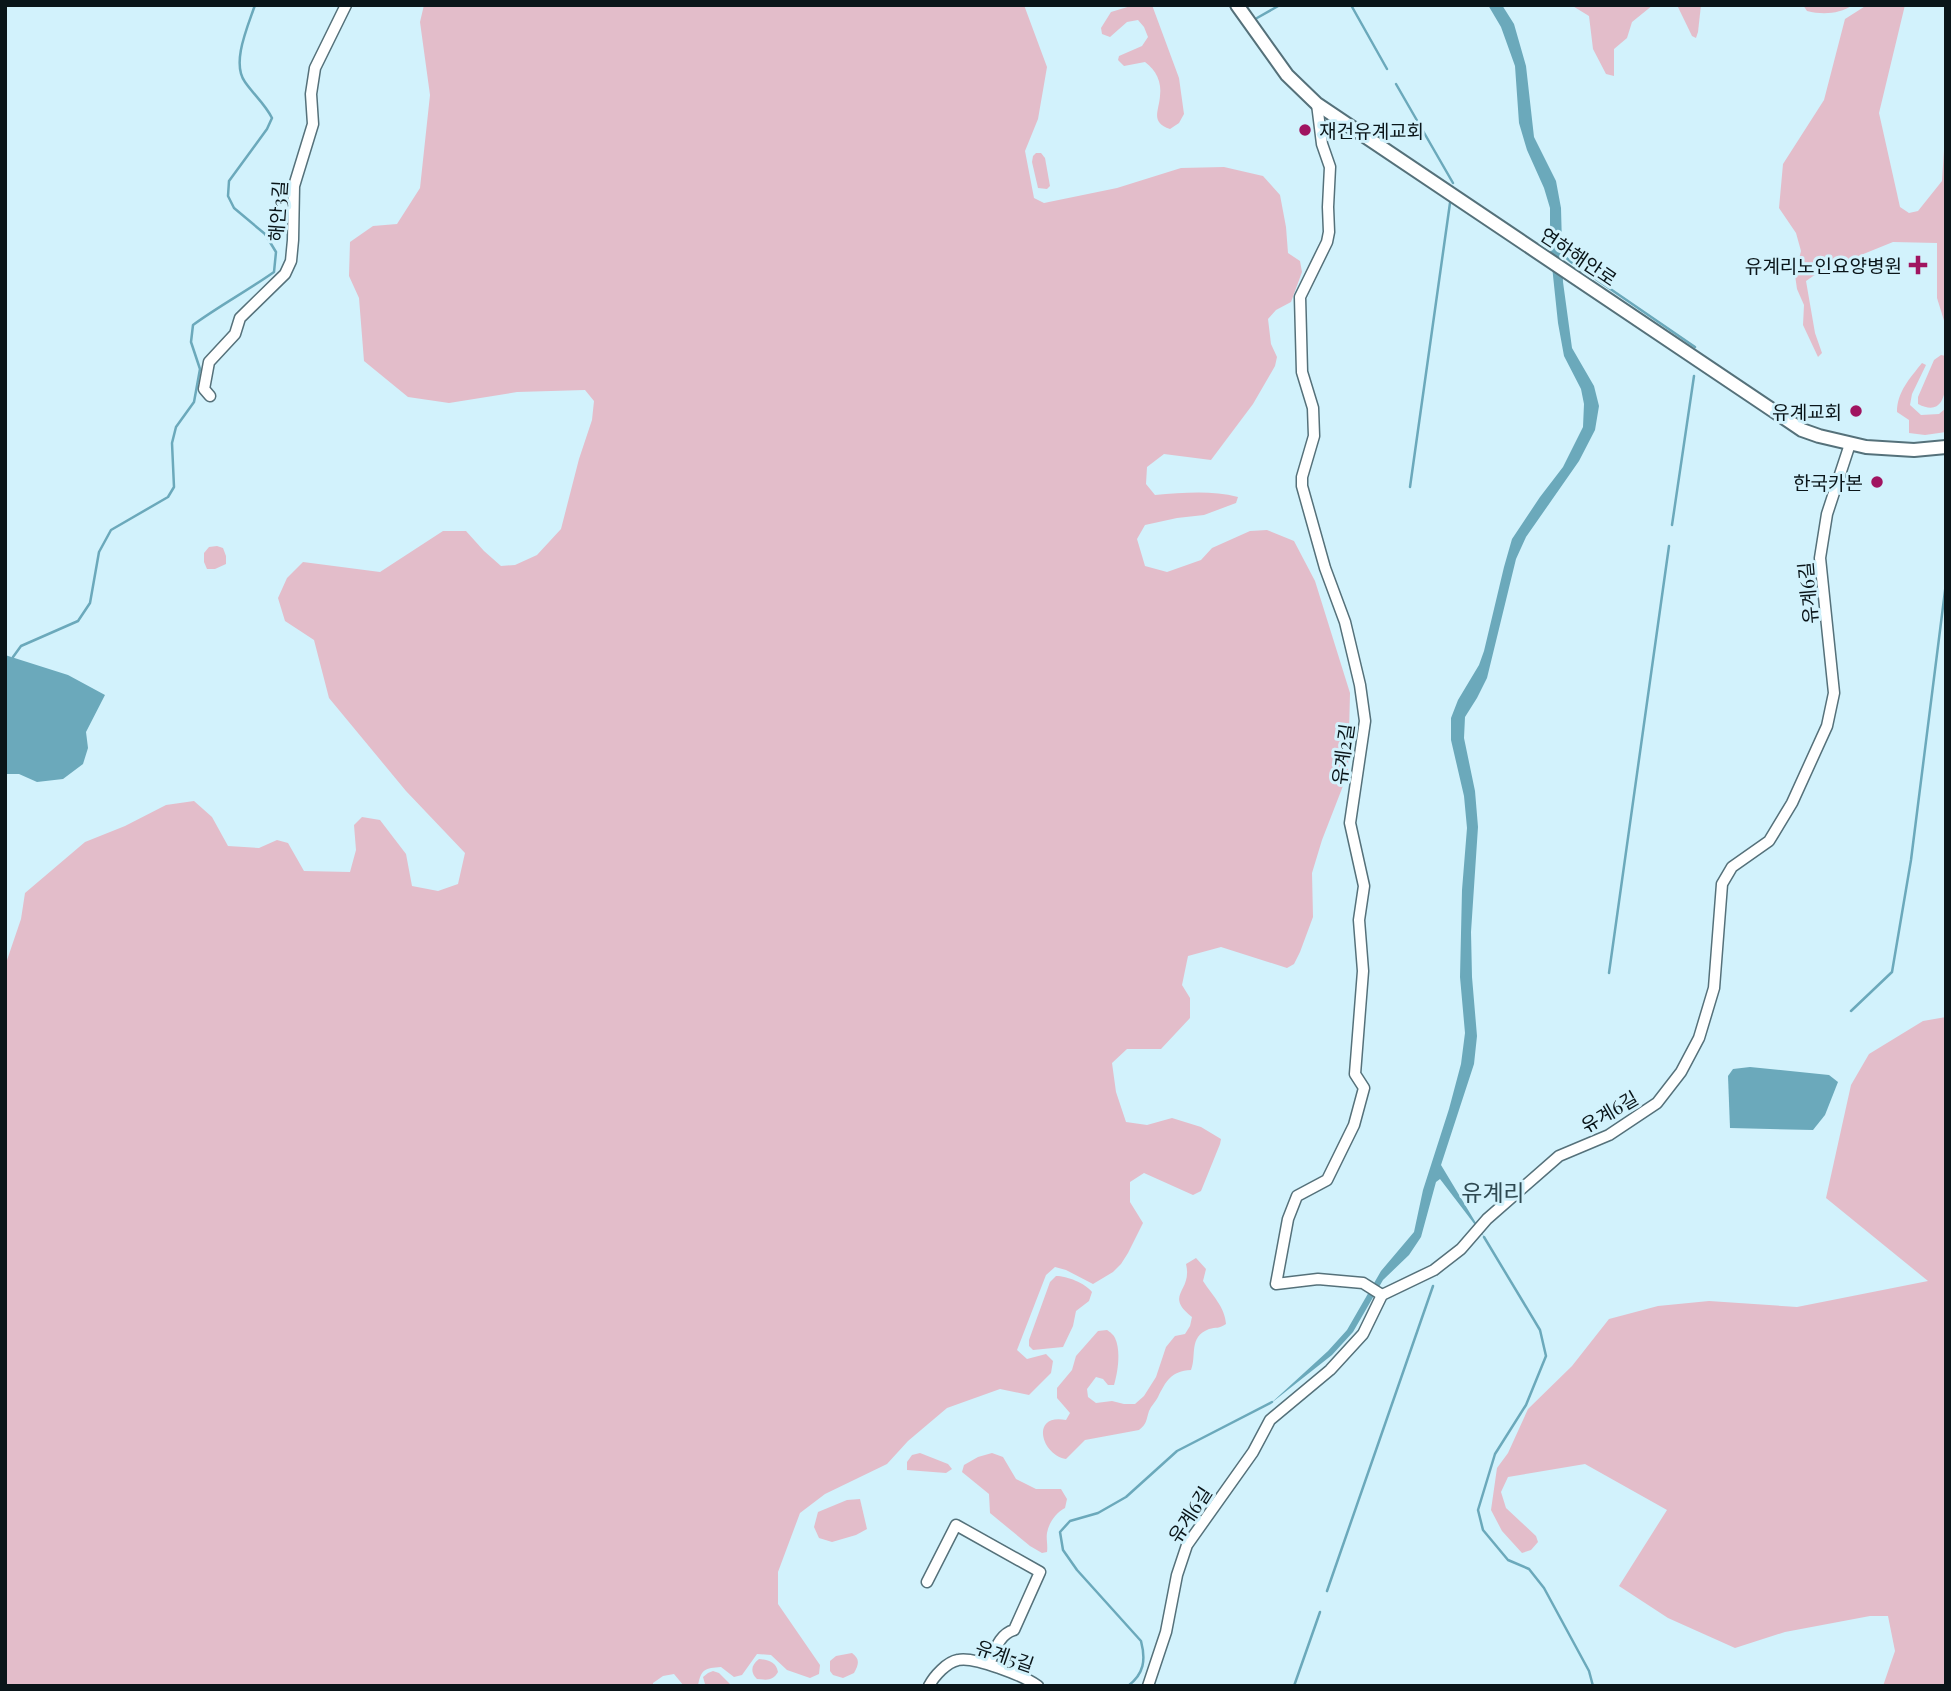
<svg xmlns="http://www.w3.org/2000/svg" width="1951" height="1691" font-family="'Playfair Display','Noto Sans KR',serif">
<rect width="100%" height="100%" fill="#d2f2fc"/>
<g fill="#e3bdca">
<path d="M424 5H1024L1047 67 1038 119 1025 151 1034 198 1044 203 1117 188 1181 168 1224 167 1263 176 1280 195 1286 227 1288 253 1300 261 1302 272 1291 302 1276 310 1268 319 1271 344 1277 357 1275 366 1253 404 1211 460 1164 454 1147 467 1146 484 1155 495C1183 493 1210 490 1238 497L1236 503 1204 515 1177 518 1145 525 1137 539 1145 566 1167 572 1201 560 1212 548 1250 531 1267 530 1294 541 1315 581 1350 693 1348 773 1322 840 1312 873 1313 917 1300 952 1294 964 1287 968 1221 947 1188 956 1182 985 1190 998V1018L1161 1049H1127L1112 1063 1116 1092 1126 1122 1147 1125 1172 1118 1201 1127 1221 1139 1220 1144 1201 1191 1193 1195 1144 1173 1130 1182V1202L1143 1223 1128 1253 1121 1264 1113 1272 1093 1284 1066 1270 1055 1267 1046 1275 1017 1350 1027 1359 1046 1354 1053 1361 1051 1373 1029 1395 1000 1389 947 1408 908 1441 887 1464 825 1494 800 1513 778 1572V1604L820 1665 819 1674 810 1678 787 1670 771 1655 757 1654 742 1675 734 1677 721 1667C705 1668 701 1669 698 1686H684L674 1674 663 1676 653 1683V1686H5V966L21 919 25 893 85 842 125 826 166 805 194 801 212 817 228 846 259 848 277 840 288 843 304 871 350 872 356 850 354 825 362 817 380 820 406 854 412 886 438 891 458 884 465 853 406 791 329 698 314 640 285 621 278 598 287 578 303 562 380 572 443 531H466L484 551 501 566 515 565 537 555 561 529 579 459 592 420 594 401 585 390 517 392 449 403 408 397 364 361 359 298 349 276 350 242 373 226 397 224 420 188 430 95 420 22Z"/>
<path d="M1134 5H1152L1179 78 1184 114 1179 123 1170 129C1150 122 1159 111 1160 96 1162 82 1156 70 1145 62L1124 66 1118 60 1119 56 1142 46 1148 37 1144 27 1138 20 1127 22 1110 37 1102 34 1101 28 1111 12Z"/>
<polygon points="1571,5 1653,5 1632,22 1627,38 1614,49 1614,76 1606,74 1593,49 1589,16"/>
<polygon points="1677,5 1701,5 1698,32 1696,38 1692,36"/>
<path d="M1803 5H1853C1839 14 1823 15 1807 11Z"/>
<polygon points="1867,5 1905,5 1879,113 1900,207 1909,213 1918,211 1942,181 1946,119 1946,327 1937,298 1937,243 1893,242 1819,272 1806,281 1815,333 1822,353 1818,357 1803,325 1804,305 1797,289 1795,275 1801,251 1796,233 1779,208 1783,164 1824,100 1845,19"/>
<polygon points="1036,153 1041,153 1045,158 1050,186 1047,189 1038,188 1032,162 1033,156"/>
<path d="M1941 355 1946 356C1946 375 1951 421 1918 404V397L1934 360Z"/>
<path d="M1922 363 1926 365 1912 394 1910 405 1921 415 1939 414 1946 408V432L1925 435 1909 433V420L1897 412C1897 392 1910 378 1922 363Z"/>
<polygon points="217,546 223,548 226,556 226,564 215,569 207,569 204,562 204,553 209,547"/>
<polygon points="1946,1017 1946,1686 1883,1686 1895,1651 1888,1616 1870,1616 1785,1632 1735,1648 1668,1618 1619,1586 1667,1510 1585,1464 1508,1477 1501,1492 1506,1508 1536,1536 1538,1542 1531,1550 1522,1553 1502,1531 1491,1510 1497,1468 1508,1453 1528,1409 1572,1366 1609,1319 1658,1306 1709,1301 1797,1307 1928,1281 1826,1198 1851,1085 1869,1054 1923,1021"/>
<path d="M1196 1258 1206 1269 1203 1281C1212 1295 1225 1307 1226 1324 1219 1329 1216 1327 1209 1329 1188 1337 1197 1356 1191 1370 1171 1371 1166 1381 1158 1397 1156 1401 1151 1406 1149 1411 1146 1420 1147 1424 1139 1430L1085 1440 1066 1459C1041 1455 1030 1413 1066 1420L1070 1413 1057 1398V1388L1072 1370 1076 1356 1098 1331 1107 1330C1110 1332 1114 1335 1115 1338 1121 1350 1118 1372 1114 1385H1108L1103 1379 1096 1377 1087 1389 1088 1397 1096 1403 1112 1401 1124 1404H1135L1144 1396 1156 1377 1166 1347 1175 1336 1185 1334 1190 1326 1192 1317C1163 1294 1193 1292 1186 1264Z"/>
<path d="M1056 1276C1067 1276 1085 1283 1092 1292L1089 1301 1076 1311 1073 1326 1063 1347 1033 1350 1029 1346V1340L1050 1282Z"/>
<polygon points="920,1453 948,1464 952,1469 946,1473 907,1470 907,1462 912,1455"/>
<path d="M992 1453 1003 1457 1016 1479 1036 1489H1061L1067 1499 1065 1508C1056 1513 1049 1522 1047 1533 1046 1539 1048 1545 1047 1552L1042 1553 1030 1546 990 1513 989 1494 962 1472 964 1465 978 1457Z"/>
<polygon points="860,1499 867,1529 856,1535 832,1542 819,1538 814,1527 818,1512 847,1500"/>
<path d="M852 1653C860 1659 859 1664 854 1673L843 1678 833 1675 830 1671V1661L836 1656Z"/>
<path d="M759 1659C769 1660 776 1662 778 1672 773 1681 767 1680 757 1679 750 1672 751 1665 759 1659Z"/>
<polygon points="713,1671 719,1673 732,1686 705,1684 703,1677 708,1673"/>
</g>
<g fill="#6ba9bb">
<polygon points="1488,5 1502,5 1514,24 1526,66 1534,137 1556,181 1561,208 1563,282 1572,348 1594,386 1599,406 1595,430 1579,461 1526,537 1516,559 1487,678 1477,698 1465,717 1464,738 1475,791 1478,827 1471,932 1472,977 1477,1036 1474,1064 1441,1165 1485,1238 1440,1179 1436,1182 1421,1237 1409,1255 1383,1280 1353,1332 1332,1355 1270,1404 1328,1351 1347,1330 1381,1271 1414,1232 1423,1190 1449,1109 1461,1064 1465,1033 1460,977 1462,890 1467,828 1464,796 1451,740 1451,718 1458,700 1479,665 1484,651 1504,567 1512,539 1540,497 1563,467 1583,427 1584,404 1581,389 1564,356 1558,323 1550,247 1550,208 1544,188 1527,150 1519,123 1515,66 1501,27"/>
<polygon points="5,655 68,675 105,695 86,732 88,748 83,764 63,779 37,782 19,774 5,774"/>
<polygon points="1750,1067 1829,1075 1838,1082 1825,1115 1813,1130 1730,1128 1728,1076 1733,1069"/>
</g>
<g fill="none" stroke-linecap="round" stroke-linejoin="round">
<g stroke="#6ba9bb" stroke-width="2.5">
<polyline points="1351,5 1387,69"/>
<polyline points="1257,18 1280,5"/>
<polyline points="1396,84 1453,183"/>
<polyline points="1560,252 1571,262 1695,347"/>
<polyline points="1410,487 1450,203"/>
<polyline points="1672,525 1694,376"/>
<path d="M13 657 21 646 78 621 90 603 99 552 111 530 168 497 174 487 172 443 176 427 194 402 200 369 191 342 193 325C219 306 247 291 274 272L276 252 265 234 234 208 228 196 229 181 267 129 272 118C265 104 254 95 245 82 231 63 248 26 255 5"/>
<polyline points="1609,973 1669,546"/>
<polyline points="1851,1011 1892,972 1911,860 1946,583"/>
<polyline points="1484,1237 1540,1330 1546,1356 1526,1405 1495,1454 1478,1510 1483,1530 1508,1560 1529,1569 1544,1588 1589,1671 1593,1686"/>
<polyline points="1327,1591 1433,1286"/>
<path d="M1128 1686C1144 1674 1146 1660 1141 1641L1077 1570 1063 1550 1060 1532 1070 1521 1098 1513 1126 1497 1177 1451 1272 1402"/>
<polyline points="1294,1686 1320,1612"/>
</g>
<g stroke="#55717a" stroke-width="13">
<g id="minor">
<polyline points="1317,104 1322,144 1330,167 1328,207 1329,232 1327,242 1300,297 1302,372 1313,408 1314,436 1302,477 1302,486 1325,568 1345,622 1360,685 1365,721 1350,823 1364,886 1359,920 1363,971 1355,1074 1364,1088 1354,1125 1327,1180 1297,1196 1288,1219 1276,1284 1318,1279 1363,1283 1382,1295"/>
<polyline points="210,396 204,389 209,362 235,334 240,318 285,274 291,261 293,240 294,186 313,124 311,94 315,68 346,5"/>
<path d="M927 1582 956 1525 1040 1572 1014 1630C999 1634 995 1651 989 1664"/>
<path d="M929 1686C934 1676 947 1662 958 1660 974 1656 1024 1676 1038 1686"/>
<polyline points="1148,1686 1166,1632 1177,1575 1187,1545 1253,1452 1270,1420 1330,1370 1363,1334 1382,1295 1434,1270 1461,1249 1487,1219 1559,1156 1609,1135 1657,1103 1681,1072 1699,1038 1714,988 1722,884 1732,867 1769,841 1792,803 1827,726 1834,693 1820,558 1827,514 1850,444"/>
</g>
</g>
<g stroke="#55717a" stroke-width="16">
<polyline id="tertiary" points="1237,5 1287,75 1317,104 1802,430 1819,436 1866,447 1914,450 1946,447"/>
</g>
<use href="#minor" stroke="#fff" stroke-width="10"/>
<use href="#tertiary" stroke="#fff" stroke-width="12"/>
</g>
<g fill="#a01460" stroke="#d2f2fc" stroke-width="2.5">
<circle cx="1305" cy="130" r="7"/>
<path d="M1914.5 254.5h7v7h7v7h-7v7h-7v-7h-7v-7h7z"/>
<circle cx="1856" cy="411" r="7"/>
<circle cx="1877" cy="482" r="7"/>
</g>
<g text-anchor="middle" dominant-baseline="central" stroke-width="6" stroke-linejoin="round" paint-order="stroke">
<g font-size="19" fill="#0a1519" stroke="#d2f2fc" text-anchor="end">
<text x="1319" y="130" text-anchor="start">재건유계교회</text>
<text x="1902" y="265">유계리노인요양병원</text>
<text x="1842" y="411">유계교회</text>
<text x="1863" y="482">한국카본</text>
</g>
<g font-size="19" fill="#0a1519" stroke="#d2f2fc">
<text transform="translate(277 211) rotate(-86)">해안3길</text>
<text transform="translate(1579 256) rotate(34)">연하해안로</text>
<text transform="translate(1807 593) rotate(-95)">유계6길</text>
<text transform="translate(1342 754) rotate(-82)">유계2길</text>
<text transform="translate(1609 1111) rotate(-30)">유계6길</text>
<text transform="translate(1189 1514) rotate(-57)">유계6길</text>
<text transform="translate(1005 1655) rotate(19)">유계5길</text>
</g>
<g font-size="23" fill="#2e4951" stroke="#d2f2fc">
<text x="1493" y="1191">유계리</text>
</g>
</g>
<rect width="1951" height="1691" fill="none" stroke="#0a1519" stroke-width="14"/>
</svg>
